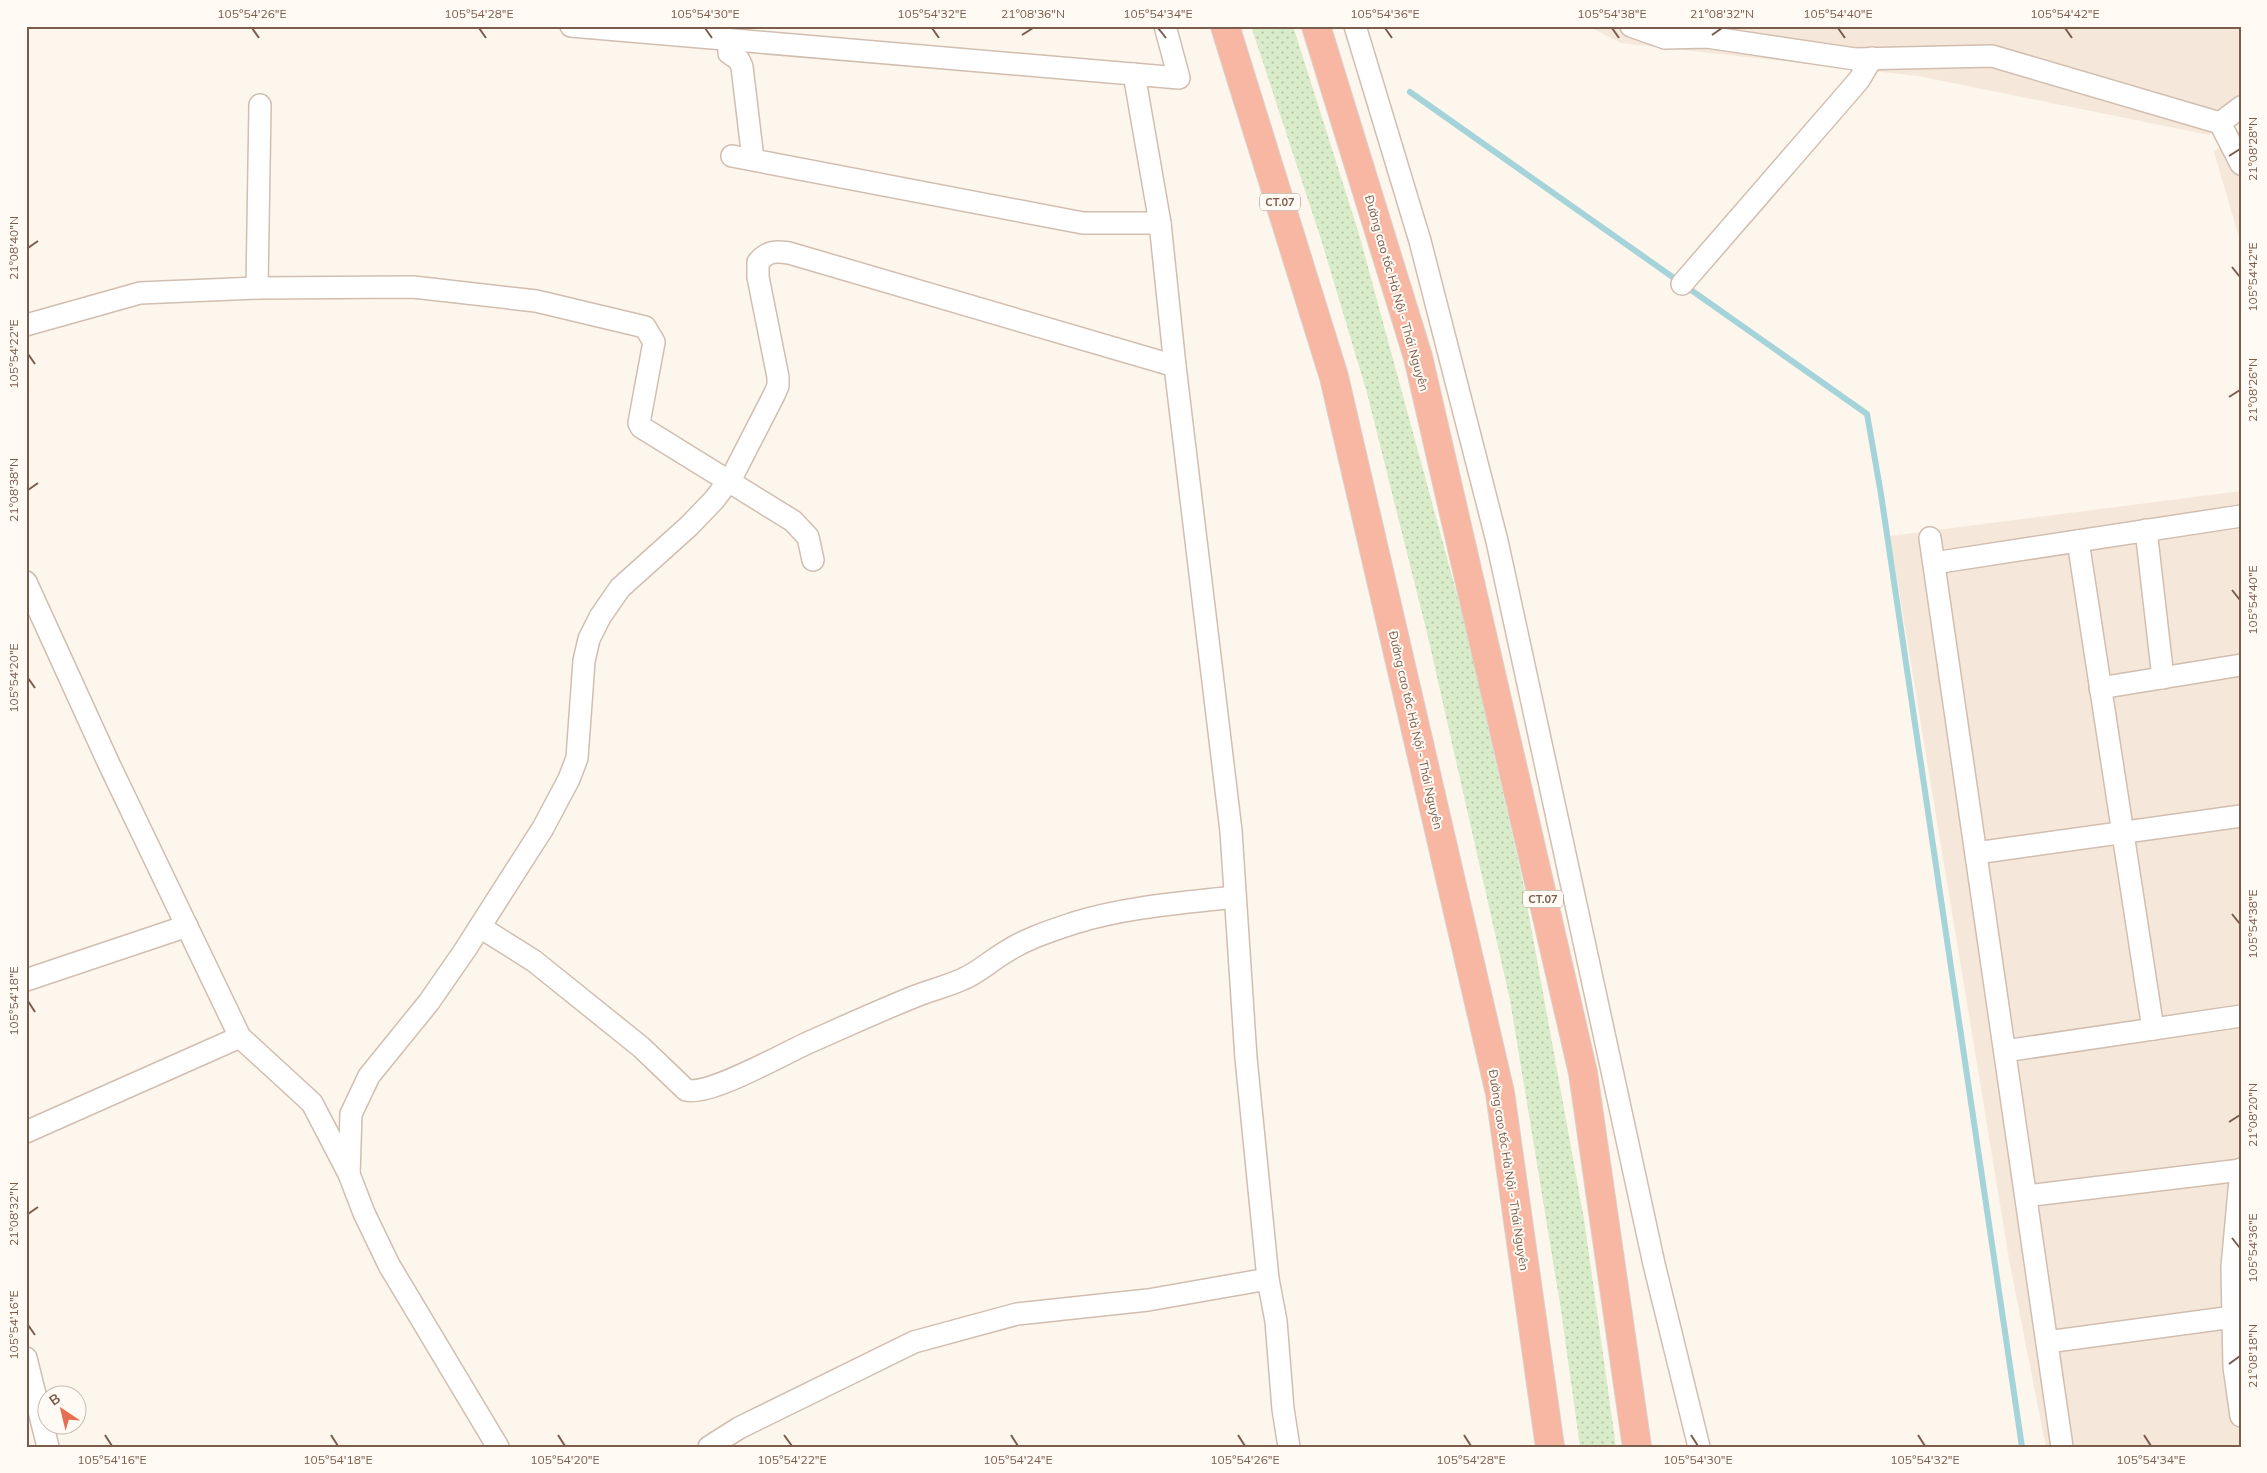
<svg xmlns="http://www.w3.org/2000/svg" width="2267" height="1473" font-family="Mulish,sans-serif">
<defs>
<pattern id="grass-dots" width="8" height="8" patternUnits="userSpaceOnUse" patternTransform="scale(1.25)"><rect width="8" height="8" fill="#d8ecc9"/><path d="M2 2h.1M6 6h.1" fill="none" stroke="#b4c2a5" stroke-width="1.8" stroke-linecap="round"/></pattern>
</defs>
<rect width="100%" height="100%" fill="#fdf6ec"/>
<g fill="#f5e8da">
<polygon points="1588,26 2241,26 2241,110 2209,135 1918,76 1621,43"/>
<polygon points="2241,129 2241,244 2214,152"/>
<polygon points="2241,491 2241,1447 2046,1447 2010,1265 1890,536"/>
</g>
<polygon fill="url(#grass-dots)" points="1251,26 1293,26 1359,234 1462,613 1522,877 1584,1219 1616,1447 1580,1447 1561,1310 1510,1000 1428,637 1367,393 1320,236"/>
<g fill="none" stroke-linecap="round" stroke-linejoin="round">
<polyline stroke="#a5d3da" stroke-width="6" points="1410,92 1867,414 1881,494 2022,1447"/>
<g stroke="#d1beb0" stroke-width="24">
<g id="street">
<polyline points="571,26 1179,78 1165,26"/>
<polyline points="1355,26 1420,241 1497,541 1654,1264 1699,1447"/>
<polyline points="1631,26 1665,38 1707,37 1855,59 1992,56 2220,123 2241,164"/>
<polyline points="729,40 729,53 739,60 742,67 753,159"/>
<polyline points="1134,74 1160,223 1175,366 1231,831 1246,1058 1268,1279 1276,1321 1283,1409 1289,1447"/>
<polyline points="2220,123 2241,107"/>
<polyline points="732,156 1083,223 1160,223"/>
<polyline points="1682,284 1833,110 1859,80 1872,58"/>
<polyline points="257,288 260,105"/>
<polyline points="26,325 140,293 257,288 413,287 536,301 645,327 654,342 639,423 641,427 793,521 808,537 813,560"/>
<polyline points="2146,530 2163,678"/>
<polyline points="1930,538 2062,1447"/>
<polyline points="2078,541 2153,1029"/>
<polyline points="1934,563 2241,516"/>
<polyline points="26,582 109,764 240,1037 312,1103 349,1174 364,1213 389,1265 498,1447"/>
<polyline points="2100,688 2241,665"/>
<polyline points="1976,853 2241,816"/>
<path d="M480 927 534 961 641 1047 686 1090C709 1097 786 1052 812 1041 846 1026 881 1010 916 996 931 990 948 986 963 979 979 972 989 962 1004 953 1025 939 1050 931 1074 923 1125 907 1181 903 1234 897"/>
<polyline points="26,980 187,926"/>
<polyline points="2005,1051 2241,1016"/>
<polyline points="26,1132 240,1037"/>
<polyline points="2241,1169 2232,1267 2234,1367 2241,1416"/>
<path d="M349 1174 351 1114 369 1076 429 1002 465 950 543 828 569 779 577 758 584 661 589 639 600 617 620 588 689 526 714 500 733 475 774 395 778 386V377L758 277V262C768 251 775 251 789 253L1175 366"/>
<polyline points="2026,1196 2241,1170"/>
<polyline points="2047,1342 2233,1317"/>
<polyline points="26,1358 48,1447"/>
<polyline points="709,1447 739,1428 914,1342 1017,1314 1148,1300 1268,1279"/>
</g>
</g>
<g stroke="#dad1cd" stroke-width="30">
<g id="highway">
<polyline points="1225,26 1334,377 1500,1093 1550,1447"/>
<polyline points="1316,26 1418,357 1583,1073 1637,1447"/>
</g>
</g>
<use href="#street" stroke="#fff" stroke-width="21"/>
<use href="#highway" stroke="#f7b7a3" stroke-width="28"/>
</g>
<path fill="none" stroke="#7a5c4d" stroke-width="2" d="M252 28 259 38M479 28 486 38M705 28 712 38M932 28 939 38M1158 28 1166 38M1385 28 1392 38M1612 28 1619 38M1838 28 1845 38M2065 28 2072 38M1022 35 1033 28M1712 35 1722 28M2229 156 2240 149M28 248 38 241M2232 267 2240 277M28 354 35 364M2229 397 2240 390M28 490 38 483M2232 590 2240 600M28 678 35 688M2232 914 2240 924M28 1001 35 1012M2229 1122 2240 1115M28 1214 38 1207M2232 1238 2240 1248M28 1325 35 1335M2229 1364 2240 1356M105 1435 112 1446M331 1435 338 1446M558 1435 565 1446M784 1435 792 1446M1011 1435 1018 1446M1238 1435 1245 1446M1464 1435 1471 1446M1691 1435 1698 1446M1918 1435 1925 1446M2144 1435 2151 1446"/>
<g text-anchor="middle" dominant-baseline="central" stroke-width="4" stroke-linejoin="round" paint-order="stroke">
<g fill="#fffaf3" stroke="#a28b7f" stroke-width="1">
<rect x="1260" y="193.5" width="40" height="17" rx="4"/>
<rect x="1523" y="890.5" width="40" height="17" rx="4"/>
</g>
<g font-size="11" font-weight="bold" fill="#7a5c4d">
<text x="1280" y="202">CT.07</text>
<text x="1543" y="899">CT.07</text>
</g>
<g font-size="12" fill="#7a5c4d" stroke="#fffaf3">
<text transform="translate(1397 293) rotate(74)">Đường cao tốc Hà Nội - Thái Nguyên</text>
<text transform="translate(1416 730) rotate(77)">Đường cao tốc Hà Nội - Thái Nguyên</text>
<text transform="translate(1509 1170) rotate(81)">Đường cao tốc Hà Nội - Thái Nguyên</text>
</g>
</g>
<rect width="2267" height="1473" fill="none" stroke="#fffaf3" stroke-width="55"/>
<g transform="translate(62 1410) rotate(325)"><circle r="24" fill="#fffaf3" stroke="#cabbb1"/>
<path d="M0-4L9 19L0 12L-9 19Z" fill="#e76f51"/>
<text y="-8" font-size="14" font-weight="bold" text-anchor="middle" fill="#7a5c4d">B</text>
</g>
<rect x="28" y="28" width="2212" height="1418" fill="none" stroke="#7a5c4d" stroke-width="2"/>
<g font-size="12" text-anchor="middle" fill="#7a5c4d">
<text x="252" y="18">105°54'26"E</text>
<text x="479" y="18">105°54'28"E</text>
<text x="705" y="18">105°54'30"E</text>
<text x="932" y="18">105°54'32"E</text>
<text x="1033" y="18">21°08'36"N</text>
<text x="1158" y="18">105°54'34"E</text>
<text x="1385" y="18">105°54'36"E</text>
<text x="1612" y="18">105°54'38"E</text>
<text x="1722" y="18">21°08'32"N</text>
<text x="1838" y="18">105°54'40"E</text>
<text x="2065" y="18">105°54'42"E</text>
<text transform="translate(2253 149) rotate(-90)" y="4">21°08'28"N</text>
<text transform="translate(14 248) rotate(-90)" y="4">21°08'40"N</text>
<text transform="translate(2253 277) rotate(-90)" y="4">105°54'42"E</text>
<text transform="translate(14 354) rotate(-90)" y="4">105°54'22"E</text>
<text transform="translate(2253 390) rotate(-90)" y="4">21°08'26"N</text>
<text transform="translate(14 490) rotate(-90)" y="4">21°08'38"N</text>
<text transform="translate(2253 600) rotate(-90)" y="4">105°54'40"E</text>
<text transform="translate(14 678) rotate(-90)" y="4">105°54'20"E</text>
<text transform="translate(2253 924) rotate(-90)" y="4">105°54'38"E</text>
<text transform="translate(14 1001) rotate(-90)" y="4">105°54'18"E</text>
<text transform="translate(2253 1115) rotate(-90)" y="4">21°08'20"N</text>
<text transform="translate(14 1214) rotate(-90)" y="4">21°08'32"N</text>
<text transform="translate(2253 1248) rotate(-90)" y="4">105°54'36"E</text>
<text transform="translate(14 1325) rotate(-90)" y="4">105°54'16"E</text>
<text transform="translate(2253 1356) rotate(-90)" y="4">21°08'18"N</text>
<text x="112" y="1464">105°54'16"E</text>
<text x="338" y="1464">105°54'18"E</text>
<text x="565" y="1464">105°54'20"E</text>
<text x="792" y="1464">105°54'22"E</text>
<text x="1018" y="1464">105°54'24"E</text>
<text x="1245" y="1464">105°54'26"E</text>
<text x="1471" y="1464">105°54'28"E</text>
<text x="1698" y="1464">105°54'30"E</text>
<text x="1925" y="1464">105°54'32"E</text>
<text x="2151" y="1464">105°54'34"E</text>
</g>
</svg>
